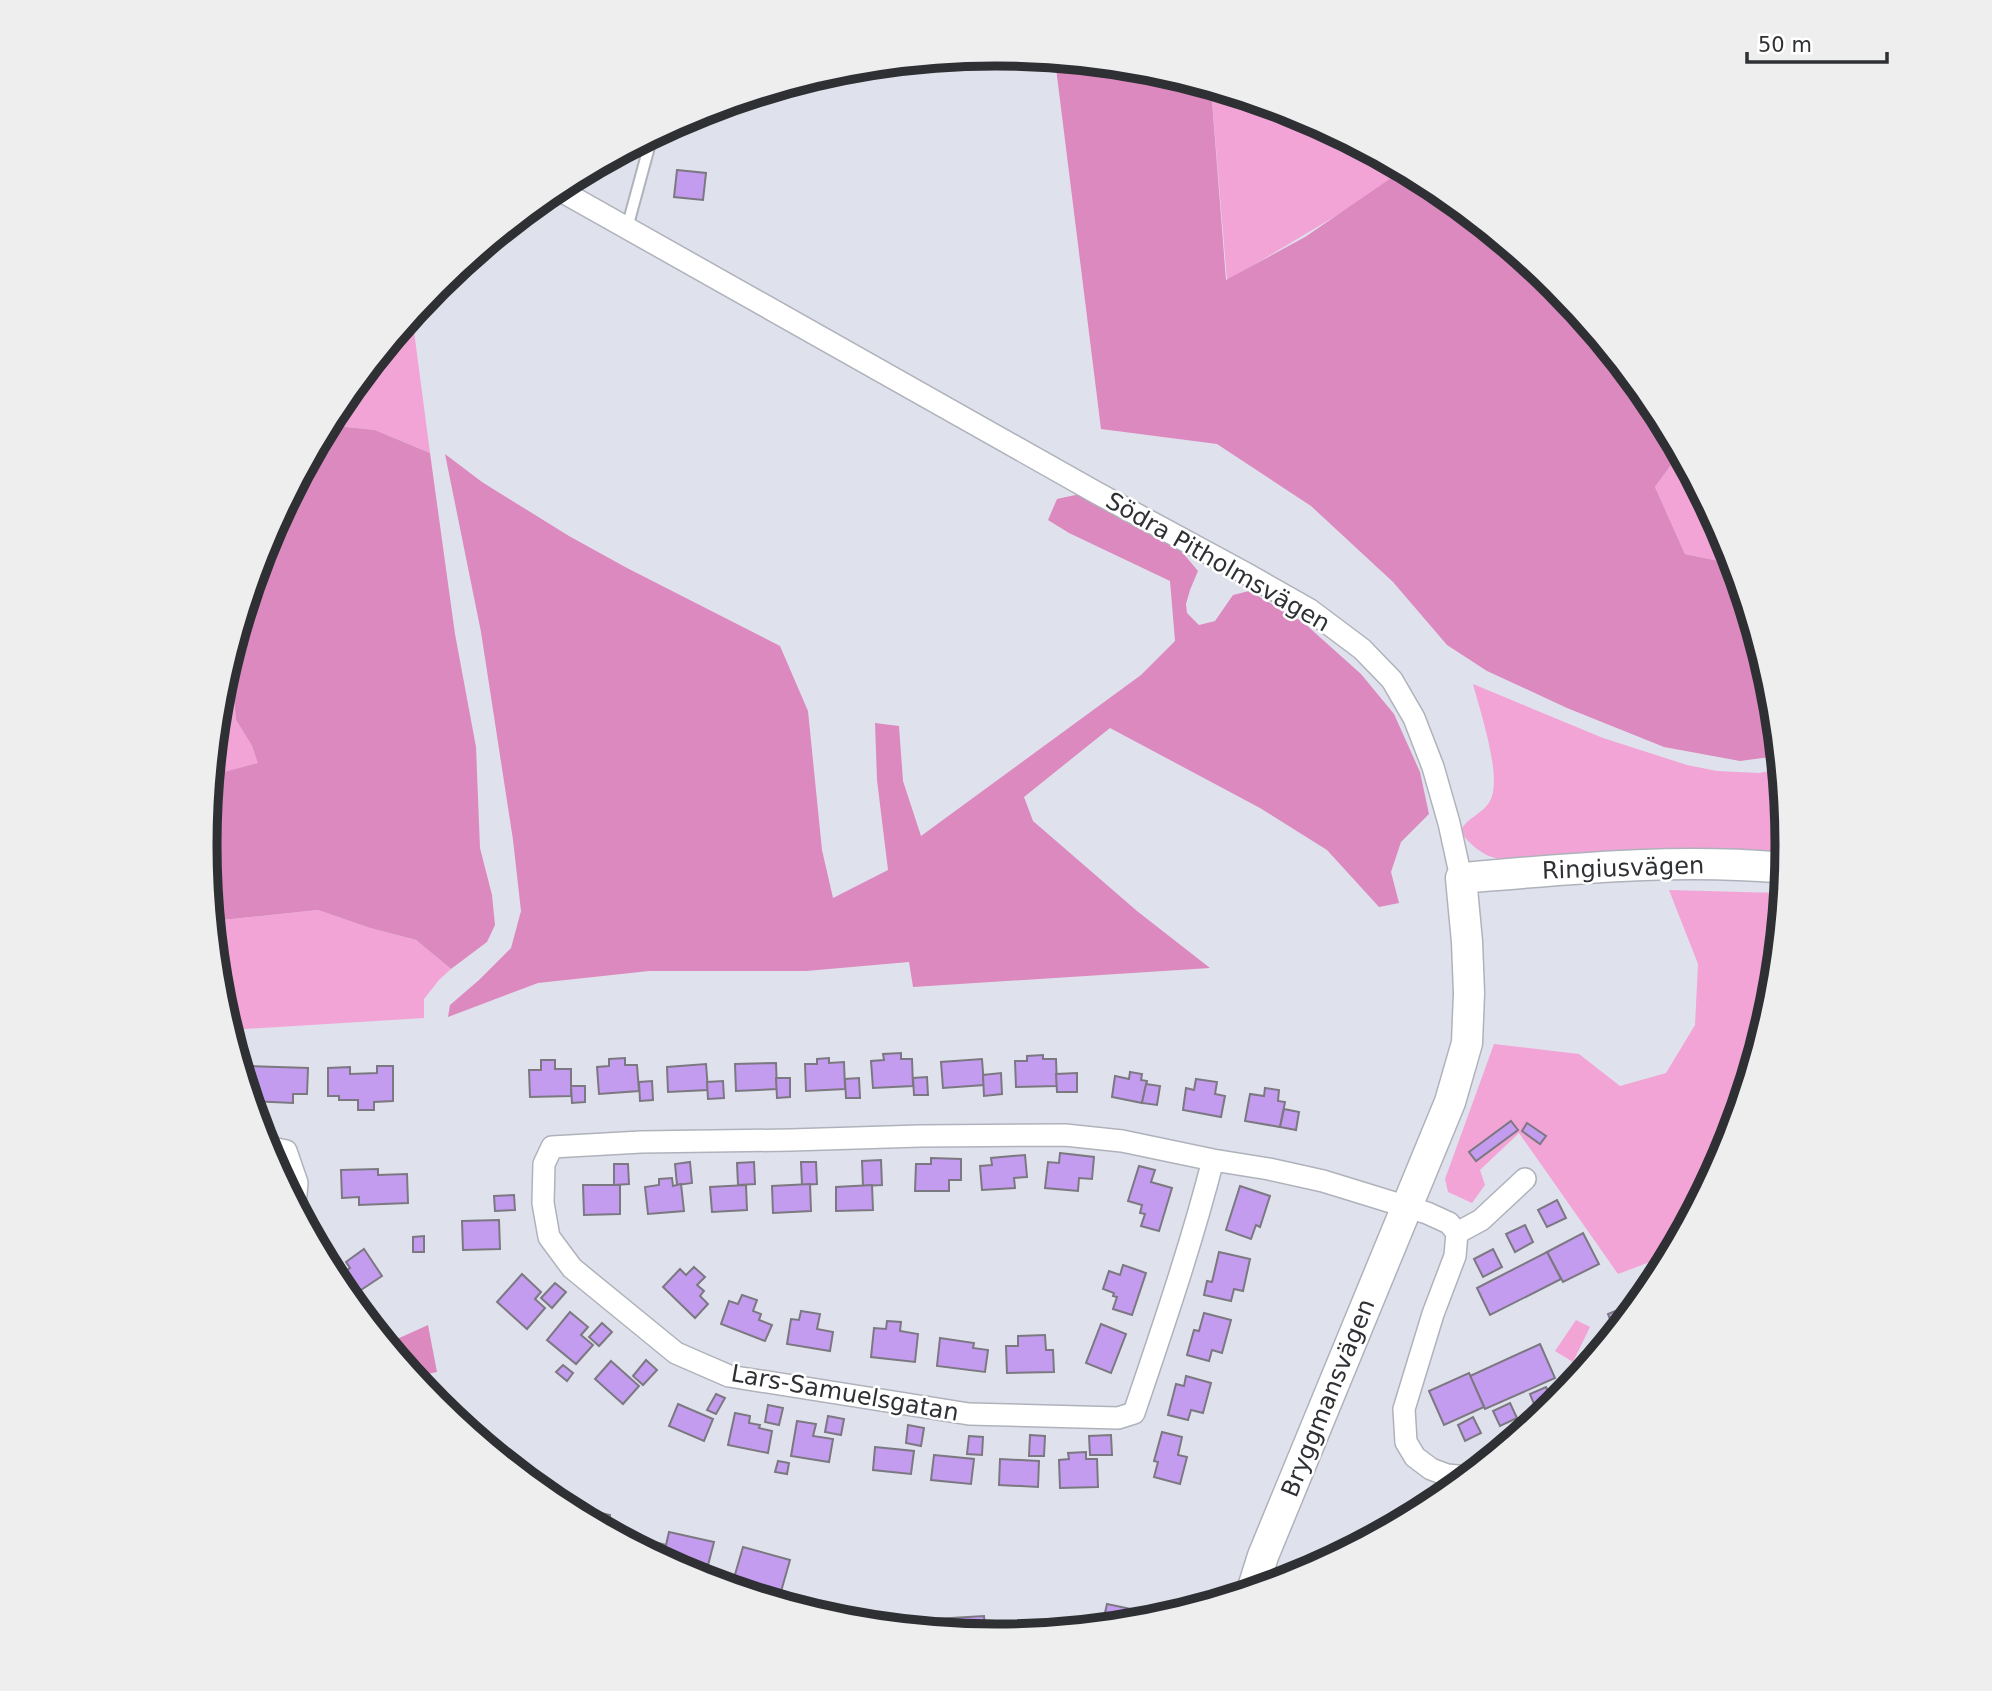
<svg xmlns="http://www.w3.org/2000/svg" width="1992" height="1691" font-family="'DejaVu Sans',sans-serif">
<rect width="100%" height="100%" fill="#dfe2ec"/>
<g fill="#f2a4d7">
<polygon points="1211,88 1299,115 1405,171 1344,211 1227,281"/>
<polygon points="412,316 430,453 375,430 328,425 338,406"/>
<polygon points="1679,454 1727,543 1734,564 1685,554 1655,487"/>
<polygon points="230,660 236,720 252,746 259,763 212,775 220,691"/>
<path d="M1473 684 1603 738 1687 765 1717 771 1759 773 1780 769 1787 846 1786 854C1729 850 1671 848 1613 852 1590 854 1567 856 1543 858 1528 860 1510 863 1495 858 1482 855 1468 843 1461 832 1463 820 1483 814 1490 801 1503 778 1480 711 1473 684Z"/>
<polygon points="1669,890 1783,893 1772,1000 1727,1149 1675,1245 1650,1262 1618,1274 1519,1133 1480,1170 1485,1185 1472,1203 1448,1192 1445,1179 1494,1044 1579,1054 1620,1086 1666,1073 1695,1025 1698,964"/>
<polygon points="318,910 370,928 416,940 451,969 439,980 424,999 424,1018 229,1030 220,999 212,921"/>
<polygon points="1576,1320 1590,1327 1573,1362 1555,1351"/>
</g>
<g fill="#dc89c0">
<polygon points="1055,60 1151,70 1211,88 1226,280 1305,237 1403,170 1436,188 1556,286 1654,406 1679,454 1655,487 1685,554 1734,564 1772,692 1778,756 1740,761 1664,747 1567,708 1487,671 1447,645 1393,582 1311,506 1217,444 1101,429"/>
<polygon points="328,425 375,430 430,453 455,634 476,747 480,848 492,895 495,925 487,942 451,969 416,940 370,928 318,910 212,921 205,845 212,775 258,763 252,746 236,720 230,660 265,542"/>
<polygon points="445,454 482,482 569,536 627,568 780,646 808,711 822,850 833,898 888,870 877,780 875,723 899,726 903,781 921,836 1141,675 1175,641 1170,581 1069,533 1048,520 1057,499 1080,494 1124,521 1177,546 1198,571 1190,590 1186,604 1187,613 1199,625 1215,621 1233,595 1249,591 1303,622 1361,674 1394,714 1420,772 1429,814 1401,842 1391,872 1399,903 1379,907 1327,850 1260,808 1110,728 1024,797 1033,821 1137,911 1210,968 913,987 909,962 806,971 649,971 538,983 448,1017 450,1005 479,980 511,948 521,911 513,840 481,632"/>
<polygon points="428,1325 437,1372 413,1377 386,1344"/>
</g>
<g fill="#c49cef" stroke="#7c7881" stroke-width="2">
<polygon points="677,170 706,173 703,200 674,197"/>
<polygon points="901,1053 901,1059 912,1059 913,1086 873,1088 871,1061 884,1060 883,1054"/>
<polygon points="1043,1055 1043,1059 1056,1059 1057,1086 1016,1087 1015,1061 1027,1061 1027,1056"/>
<polygon points="625,1058 625,1065 637,1065 639,1091 599,1094 597,1067 609,1066 609,1059"/>
<polygon points="829,1058 829,1063 844,1062 845,1089 806,1091 805,1064 817,1064 817,1059"/>
<polygon points="982,1059 984,1085 943,1088 941,1062"/>
<polygon points="541,1060 555,1060 555,1069 571,1069 571,1096 530,1097 529,1070 541,1070"/>
<polygon points="776,1063 777,1089 736,1091 735,1064"/>
<polygon points="706,1064 708,1090 668,1092 667,1067"/>
<polygon points="250,1066 308,1068 307,1094 293,1094 293,1103 251,1101 249,1096"/>
<polygon points="377,1066 393,1066 393,1101 374,1102 374,1110 358,1110 358,1100 339,1100 339,1096 328,1096 328,1068 350,1067 350,1074 377,1073"/>
<polygon points="1130,1072 1142,1074 1141,1080 1147,1081 1142,1103 1112,1097 1115,1076 1129,1079"/>
<polygon points="1001,1073 1002,1094 984,1096 983,1075"/>
<polygon points="1077,1073 1077,1092 1057,1092 1056,1074"/>
<polygon points="927,1077 928,1095 914,1095 913,1078"/>
<polygon points="776,1078 790,1078 790,1097 777,1098"/>
<polygon points="859,1078 860,1098 846,1098 845,1079"/>
<polygon points="1196,1079 1217,1082 1215,1094 1225,1096 1221,1117 1183,1110 1186,1088 1194,1090"/>
<polygon points="652,1081 653,1100 640,1101 639,1082"/>
<polygon points="723,1081 724,1098 708,1099 707,1082"/>
<polygon points="1146,1084 1160,1086 1157,1105 1142,1103"/>
<polygon points="571,1086 585,1086 585,1102 572,1103"/>
<polygon points="1265,1088 1279,1090 1278,1101 1285,1102 1280,1127 1245,1121 1250,1094 1264,1096"/>
<polygon points="1284,1109 1299,1112 1296,1130 1280,1127"/>
<polygon points="1511,1121 1518,1130 1476,1161 1469,1152"/>
<polygon points="1527,1123 1546,1136 1540,1144 1522,1131"/>
<polygon points="1060,1153 1094,1157 1092,1179 1079,1178 1078,1191 1045,1188 1048,1162 1059,1163"/>
<polygon points="1025,1155 1027,1177 1014,1178 1015,1188 982,1190 980,1166 992,1165 991,1158"/>
<polygon points="931,1158 961,1159 961,1180 949,1180 949,1191 915,1191 916,1164 931,1164"/>
<polygon points="881,1160 882,1185 863,1186 862,1161"/>
<polygon points="690,1162 692,1183 677,1185 675,1164"/>
<polygon points="754,1162 755,1184 738,1185 737,1163"/>
<polygon points="801,1162 816,1162 817,1184 802,1185"/>
<polygon points="614,1164 628,1164 629,1184 614,1185"/>
<polygon points="1139,1166 1155,1170 1151,1182 1172,1188 1159,1231 1141,1226 1145,1214 1140,1213 1142,1205 1128,1201"/>
<polygon points="378,1169 378,1175 407,1174 408,1203 359,1205 359,1197 342,1198 341,1170"/>
<polygon points="672,1178 673,1186 681,1184 684,1211 648,1214 645,1187 659,1185 659,1179"/>
<polygon points="810,1184 811,1211 773,1213 772,1186"/>
<polygon points="583,1185 620,1185 620,1214 584,1215"/>
<polygon points="746,1185 747,1210 712,1212 710,1187"/>
<polygon points="872,1185 873,1210 836,1211 836,1187"/>
<polygon points="1240,1186 1270,1196 1260,1227 1256,1225 1251,1239 1226,1230"/>
<polygon points="514,1195 515,1210 495,1211 494,1196"/>
<polygon points="1557,1200 1566,1218 1547,1227 1538,1210"/>
<polygon points="499,1220 500,1249 463,1250 462,1221"/>
<polygon points="1525,1225 1533,1242 1515,1252 1506,1234"/>
<polygon points="1583,1233 1599,1264 1563,1282 1547,1252"/>
<polygon points="424,1236 424,1252 413,1252 413,1237"/>
<polygon points="364,1249 382,1276 349,1298 334,1278 350,1268 346,1262"/>
<polygon points="1493,1249 1502,1267 1483,1277 1474,1259"/>
<polygon points="1219,1252 1250,1259 1243,1291 1234,1289 1231,1301 1204,1295 1207,1281 1212,1282"/>
<polygon points="1547,1252 1561,1279 1490,1315 1477,1288"/>
<polygon points="1123,1265 1146,1273 1132,1315 1113,1309 1117,1297 1113,1296 1114,1293 1103,1289 1109,1271 1120,1275"/>
<polygon points="694,1267 705,1277 697,1285 704,1291 700,1296 708,1304 695,1318 663,1287 680,1269 686,1275"/>
<polygon points="522,1274 541,1292 535,1299 545,1308 527,1329 497,1302"/>
<polygon points="555,1283 566,1292 552,1308 541,1298"/>
<polygon points="742,1295 757,1300 753,1311 761,1314 759,1320 772,1325 765,1341 721,1324 729,1301 738,1304"/>
<polygon points="1642,1300 1615,1332 1608,1314"/>
<polygon points="801,1311 820,1314 817,1329 833,1332 830,1351 787,1344 791,1319 799,1320"/>
<polygon points="570,1312 588,1327 581,1335 593,1345 576,1364 547,1340"/>
<polygon points="1204,1313 1231,1320 1222,1353 1212,1350 1209,1361 1187,1355 1194,1330 1199,1331"/>
<polygon points="887,1321 901,1322 900,1331 918,1334 915,1362 871,1357 874,1328 886,1329"/>
<polygon points="602,1323 612,1332 599,1346 589,1337"/>
<polygon points="1101,1324 1126,1334 1111,1373 1086,1363"/>
<polygon points="1045,1335 1046,1350 1053,1350 1054,1372 1007,1373 1006,1346 1018,1346 1018,1336"/>
<polygon points="940,1338 974,1343 973,1348 988,1350 985,1372 937,1366"/>
<polygon points="1540,1344 1555,1378 1485,1409 1470,1376"/>
<polygon points="646,1360 657,1370 643,1385 633,1376"/>
<polygon points="611,1361 639,1386 623,1404 595,1379"/>
<polygon points="563,1365 573,1373 567,1381 556,1372"/>
<polygon points="1469,1373 1484,1407 1444,1425 1429,1391"/>
<polygon points="1186,1376 1211,1383 1203,1413 1191,1410 1188,1420 1168,1415 1176,1384 1184,1386"/>
<polygon points="1546,1387 1553,1402 1536,1409 1530,1394"/>
<polygon points="716,1394 725,1398 716,1414 707,1410"/>
<polygon points="1510,1403 1517,1418 1500,1426 1493,1411"/>
<polygon points="678,1404 713,1419 704,1441 669,1426"/>
<polygon points="768,1405 783,1408 779,1425 765,1422"/>
<polygon points="735,1413 750,1416 749,1423 760,1425 759,1428 772,1431 768,1453 728,1445"/>
<polygon points="828,1416 844,1419 841,1435 825,1432"/>
<polygon points="1473,1417 1481,1433 1465,1441 1458,1425"/>
<polygon points="797,1421 816,1424 813,1436 833,1439 829,1462 791,1456"/>
<polygon points="908,1425 924,1428 921,1446 906,1443"/>
<polygon points="1162,1432 1182,1437 1178,1455 1187,1457 1180,1484 1154,1477 1158,1462 1154,1461"/>
<polygon points="1030,1435 1045,1436 1044,1456 1029,1456"/>
<polygon points="1111,1435 1112,1455 1090,1455 1089,1436"/>
<polygon points="969,1436 983,1437 982,1455 967,1454"/>
<polygon points="875,1447 914,1451 911,1474 873,1470"/>
<polygon points="1086,1452 1086,1459 1097,1459 1098,1487 1060,1488 1059,1460 1069,1459 1068,1453"/>
<polygon points="934,1455 974,1459 971,1484 931,1480"/>
<polygon points="1000,1459 1039,1461 1038,1487 999,1485"/>
<polygon points="778,1461 789,1463 787,1474 775,1472"/>
<polygon points="564,1505 610,1515 607,1530 563,1507"/>
<polygon points="669,1532 714,1542 707,1569 666,1559 666,1562 645,1551 647,1540 666,1545"/>
<polygon points="743,1547 790,1560 778,1602 752,1594 755,1583 734,1578"/>
<polygon points="1107,1604 1131,1609 1128,1624 1102,1626"/>
<polygon points="984,1616 986,1636 936,1631 935,1619"/>
</g>
<g fill="none" stroke-linecap="round" stroke-linejoin="round">
<g stroke="#afb2bb" stroke-width="14">
<polyline id="lane" points="627,228 652,136"/>
</g>
<g stroke="#afb2bb" stroke-width="24">
<g id="street">
<polyline points="556,188 1097,493 1245,573 1310,610 1362,649 1392,680 1414,718 1433,767 1449,823 1461,878"/>
<polyline points="265,1148 272,1148 286,1151 297,1183 295,1204"/>
<path d="M1213 1160C1191 1246 1162 1330 1134 1413L1118 1418 969 1414 729 1376 676 1353 572 1268 549 1237 543 1203 544 1164 552 1147 641 1142 791 1140 920 1136 1065 1135 1122 1141 1213 1160 1269 1169 1323 1181 1427 1213 1449 1223 1457 1233 1455 1256 1433 1314 1404 1409 1406 1442 1415 1457 1431 1469 1447 1475 1468 1477"/>
<polyline points="1457,1233 1481,1220 1525,1179"/>
</g>
</g>
<g stroke="#afb2bb" stroke-width="33">
<path id="secondary" d="M1252 1591 1263 1556 1450 1102 1467 1043 1469 993 1467 942 1461 878C1569 869 1677 858 1785 868"/>
</g>
<use href="#lane" stroke="#fff" stroke-width="10"/>
<use href="#street" stroke="#fff" stroke-width="21"/>
<use href="#secondary" stroke="#fff" stroke-width="30"/>
</g>
<g text-anchor="middle" dominant-baseline="central" stroke-width="5" stroke-linejoin="round" paint-order="stroke">
<g font-size="24" fill="#2e3033" stroke="#fff">
<text transform="translate(1218 562) rotate(30)">Södra Pitholmsvägen</text>
<text transform="translate(1623 868) rotate(-2)">Ringiusvägen</text>
<text transform="translate(845 1393) rotate(10)">Lars-Samuelsgatan</text>
<text transform="translate(1328 1398) rotate(-68)">Bryggmansvägen</text>
</g>
</g>
<path d="M0 0H1992V1691H0ZM217 845a779 779 0 1 1 1558 0a779 779 0 1 1-1558 0Z" fill="#eeeeef" fill-rule="evenodd"/>
<path fill="none" stroke="#2e3033" stroke-width="9" d="M217 845a779 779 0 1 1 1558 0a779 779 0 1 1-1558 0Z"/>
<path d="M1747 52v10h140v-10" fill="none" stroke="#2e3033" stroke-width="3.5"/>
<text x="1758" y="52" font-size="21" fill="#2e3033" stroke="#ffffff" stroke-width="5" paint-order="stroke">50 m</text>
</svg>
